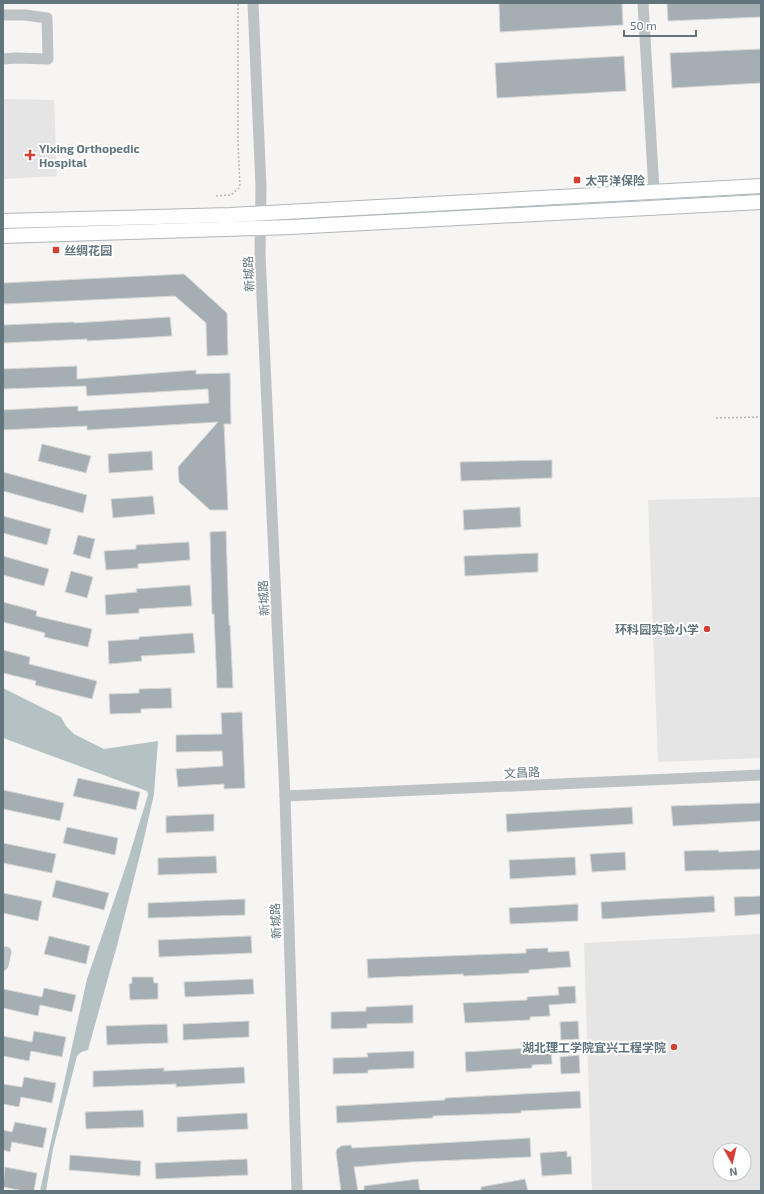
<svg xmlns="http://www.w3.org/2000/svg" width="764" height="1194" font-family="'Exo 2','Noto Sans SC',sans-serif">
<rect width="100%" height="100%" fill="#f6f5f3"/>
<g fill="#e4e5e4" fill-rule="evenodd">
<polygon points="3,99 54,100 57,176 3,179"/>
<polygon points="761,497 761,758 658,762 648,500"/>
<path d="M761 934V1191H592L584 943ZM720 1150H744V1174H720Z"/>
</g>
<polygon fill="#b4c2c4" points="3,688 61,717 66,726 74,734 104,749 158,741 154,794 143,843 118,942 88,1050 81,1052 77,1056 53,1149 46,1191 40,1191 87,979 126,866 148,795 147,791 3,738"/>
<g fill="#a5aeb2" stroke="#d7d7d6">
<polygon points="499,3 622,3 623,25 500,32"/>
<polygon points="667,3 761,3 761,17 668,21"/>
<polygon points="761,49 761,83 672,88 670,53"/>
<polygon points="624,56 626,91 497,98 495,63"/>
<polygon points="184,274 227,313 228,355 207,356 206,323 175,296 3,304 3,283"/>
<polygon points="170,317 172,336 87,341 87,339 3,343 3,325 74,322 74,323"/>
<polygon points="77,366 77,379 196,370 196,374 230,373 231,424 224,424 228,510 210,510 179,482 178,467 218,422 87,430 87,426 3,430 3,410 78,406 78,411 209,403 208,389 87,396 86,386 3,389 3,369"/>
<polygon points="42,444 91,456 86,473 38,461"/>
<polygon points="152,451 153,470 109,473 108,454"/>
<polygon points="552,460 552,478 461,481 460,462"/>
<polygon points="3,472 87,495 83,513 3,491"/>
<polygon points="153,496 155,514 113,518 111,499"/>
<polygon points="520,507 521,527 464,530 463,510"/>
<polygon points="3,516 51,529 47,545 3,533"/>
<polygon points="226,531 229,625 230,625 233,688 217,688 214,614 212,614 210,532"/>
<polygon points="78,535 95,539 90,559 73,554"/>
<polygon points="189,542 190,560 138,564 138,568 106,570 104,551 136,549 136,545"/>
<polygon points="538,553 538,572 465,576 464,556"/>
<polygon points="3,556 49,569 44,586 3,575"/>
<polygon points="71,571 93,577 87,598 65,592"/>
<polygon points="190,585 192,606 139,609 139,613 106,615 105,595 137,592 136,589"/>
<polygon points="3,602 37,611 36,616 92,629 88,647 44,637 45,633 3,622"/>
<polygon points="193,633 195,653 141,656 142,661 109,664 108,641 139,639 139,637"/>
<polygon points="3,650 30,657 29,664 97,681 92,699 35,685 36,681 3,673"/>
<polygon points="171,688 172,708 141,709 141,713 110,714 109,694 139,693 139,689"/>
<polygon points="242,712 245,788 224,789 224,784 178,787 176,769 223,766 222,751 176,752 176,735 222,734 221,713"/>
<polygon points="78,778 140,792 136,810 73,796"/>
<polygon points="3,790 64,803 60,821 3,809"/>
<polygon points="761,803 761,821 673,826 671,806"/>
<polygon points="632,807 633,824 507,832 506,814"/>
<polygon points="214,814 214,831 166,833 166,816"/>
<polygon points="67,827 118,838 115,855 63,843"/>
<polygon points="3,843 56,854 52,873 3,863"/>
<polygon points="718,850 719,852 761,850 761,869 685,871 684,851"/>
<polygon points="625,852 626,870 592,872 590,854"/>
<polygon points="216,856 217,873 158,875 158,858"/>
<polygon points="575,857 576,875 510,879 509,860"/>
<polygon points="56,880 109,893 104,910 52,897"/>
<polygon points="3,893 42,901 38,921 3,913"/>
<polygon points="714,896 715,912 602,919 601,902"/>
<polygon points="761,896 761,914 735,916 734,897"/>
<polygon points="245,899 245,915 148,918 148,903"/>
<polygon points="578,904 578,921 510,924 509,908"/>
<polygon points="49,936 90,946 86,964 44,954"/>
<polygon points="251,936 252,953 159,957 158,940"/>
<polygon points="548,948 548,952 569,951 571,967 529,970 529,973 464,976 463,974 368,978 367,959 526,953 526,949"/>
<polygon points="132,977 153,977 154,983 158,983 158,999 130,1000 129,984 132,983"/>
<polygon points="253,979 254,994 185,997 184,982"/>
<polygon points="575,986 576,1003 549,1005 550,1016 530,1017 530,1020 465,1023 463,1003 527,1000 527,997 559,995 558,987"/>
<polygon points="44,988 76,995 72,1012 40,1005 38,1016 3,1008 3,989 42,997"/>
<polygon points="413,1005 413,1023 367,1024 367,1028 331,1029 331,1012 366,1011 366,1007"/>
<polygon points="249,1021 249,1037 183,1040 183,1024"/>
<polygon points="578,1021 579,1039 561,1040 560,1022"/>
<polygon points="167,1024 168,1043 107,1045 106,1026"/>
<polygon points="34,1031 66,1037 62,1057 31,1051 29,1061 3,1056 3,1036 32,1042"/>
<polygon points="551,1044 552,1064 532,1065 532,1068 466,1072 465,1052 529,1048 529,1045"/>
<polygon points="414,1051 414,1068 368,1070 368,1073 333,1074 333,1058 368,1057 367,1053"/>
<polygon points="579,1055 580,1073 561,1074 560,1057"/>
<polygon points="244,1067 245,1083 176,1087 176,1084 93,1087 93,1071 164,1068 164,1071"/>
<polygon points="24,1077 56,1083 52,1103 21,1097 19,1107 3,1104 3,1084 22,1087"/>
<polygon points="580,1091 581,1108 521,1111 521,1113 433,1116 433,1118 337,1123 336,1106 445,1100 445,1098"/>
<polygon points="143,1110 144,1127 86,1129 85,1112"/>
<polygon points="247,1113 248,1129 177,1132 177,1117"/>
<polygon points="15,1122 47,1128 43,1148 12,1142 10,1152 3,1150 3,1130 12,1132"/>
<polygon points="530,1138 531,1157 411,1162 354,1167 358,1191 341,1191 336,1152 337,1149 341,1146 351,1145 352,1148"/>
<polygon points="567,1151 567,1157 571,1156 572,1174 542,1176 540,1153"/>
<polygon points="70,1155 141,1161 140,1176 69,1170"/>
<polygon points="247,1159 248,1175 156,1179 155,1163"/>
<polygon points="5,1167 37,1173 34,1191 24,1191 3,1187"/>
<polygon points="418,1179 420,1191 364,1191 364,1186"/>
<polygon points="525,1179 528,1191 481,1191 481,1187"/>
</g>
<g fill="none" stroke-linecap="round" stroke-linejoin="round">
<g stroke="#b0b6b9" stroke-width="16">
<g id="major">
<polyline points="3,221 231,215 761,186"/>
<polyline points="3,236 291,227 761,202"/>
</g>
</g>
<g stroke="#b5b9bb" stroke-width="1.5" stroke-dasharray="2 2" stroke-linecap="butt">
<polyline points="216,196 231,195 240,187 238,142 238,3"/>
<polyline points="716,418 761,417"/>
</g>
<g stroke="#bdc2c4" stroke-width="11">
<polyline points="253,3 261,187 260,254 285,796 297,1191"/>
<polyline points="643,3 654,191"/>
<polyline points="3,15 25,15 47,18 48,59 16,58 3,59"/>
<polyline points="285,796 761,775"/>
<polyline points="3,965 6,952"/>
</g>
<use href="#major" stroke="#fff" stroke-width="14"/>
</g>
<g fill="#d53f34" stroke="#fff" stroke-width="1.5">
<path d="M28 149h4v4h4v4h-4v4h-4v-4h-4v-4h4z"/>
<rect x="573" y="176" width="8" height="8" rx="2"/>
<rect x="52" y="246" width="8" height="8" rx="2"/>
<circle cx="707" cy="629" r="4"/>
<circle cx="674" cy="1047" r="4"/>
</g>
<g text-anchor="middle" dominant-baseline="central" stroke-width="4" stroke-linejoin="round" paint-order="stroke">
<g font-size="12" font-weight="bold" fill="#63757c" stroke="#fff" text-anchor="start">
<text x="39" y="148">Yixing Orthopedic<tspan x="39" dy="14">Hospital</tspan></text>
<text x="585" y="180">太平洋保险</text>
<text x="64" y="250">丝绸花园</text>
<text x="699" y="629" text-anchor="end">环科园实验小学</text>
<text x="666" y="1047" text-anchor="end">湖北理工学院宜兴工程学院</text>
</g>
<g font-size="12" fill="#63757c" stroke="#fff">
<text transform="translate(248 274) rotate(-92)">新城路</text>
<text transform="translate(263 598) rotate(-93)">新城路</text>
<text transform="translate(522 772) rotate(-3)">文昌路</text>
<text transform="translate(275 921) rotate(-92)">新城路</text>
</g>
</g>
<rect width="764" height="1194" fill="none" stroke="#63757c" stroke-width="8"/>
<g transform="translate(732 1162) rotate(172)"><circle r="19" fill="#ffffff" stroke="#c1c8cb"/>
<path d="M0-3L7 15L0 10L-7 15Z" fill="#d53f34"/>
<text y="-6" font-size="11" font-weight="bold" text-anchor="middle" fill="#63757c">N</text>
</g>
<path d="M624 30v6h72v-6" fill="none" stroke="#63757c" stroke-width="2"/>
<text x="630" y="30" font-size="12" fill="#63757c" stroke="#ffffff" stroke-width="3" paint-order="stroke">50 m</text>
</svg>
